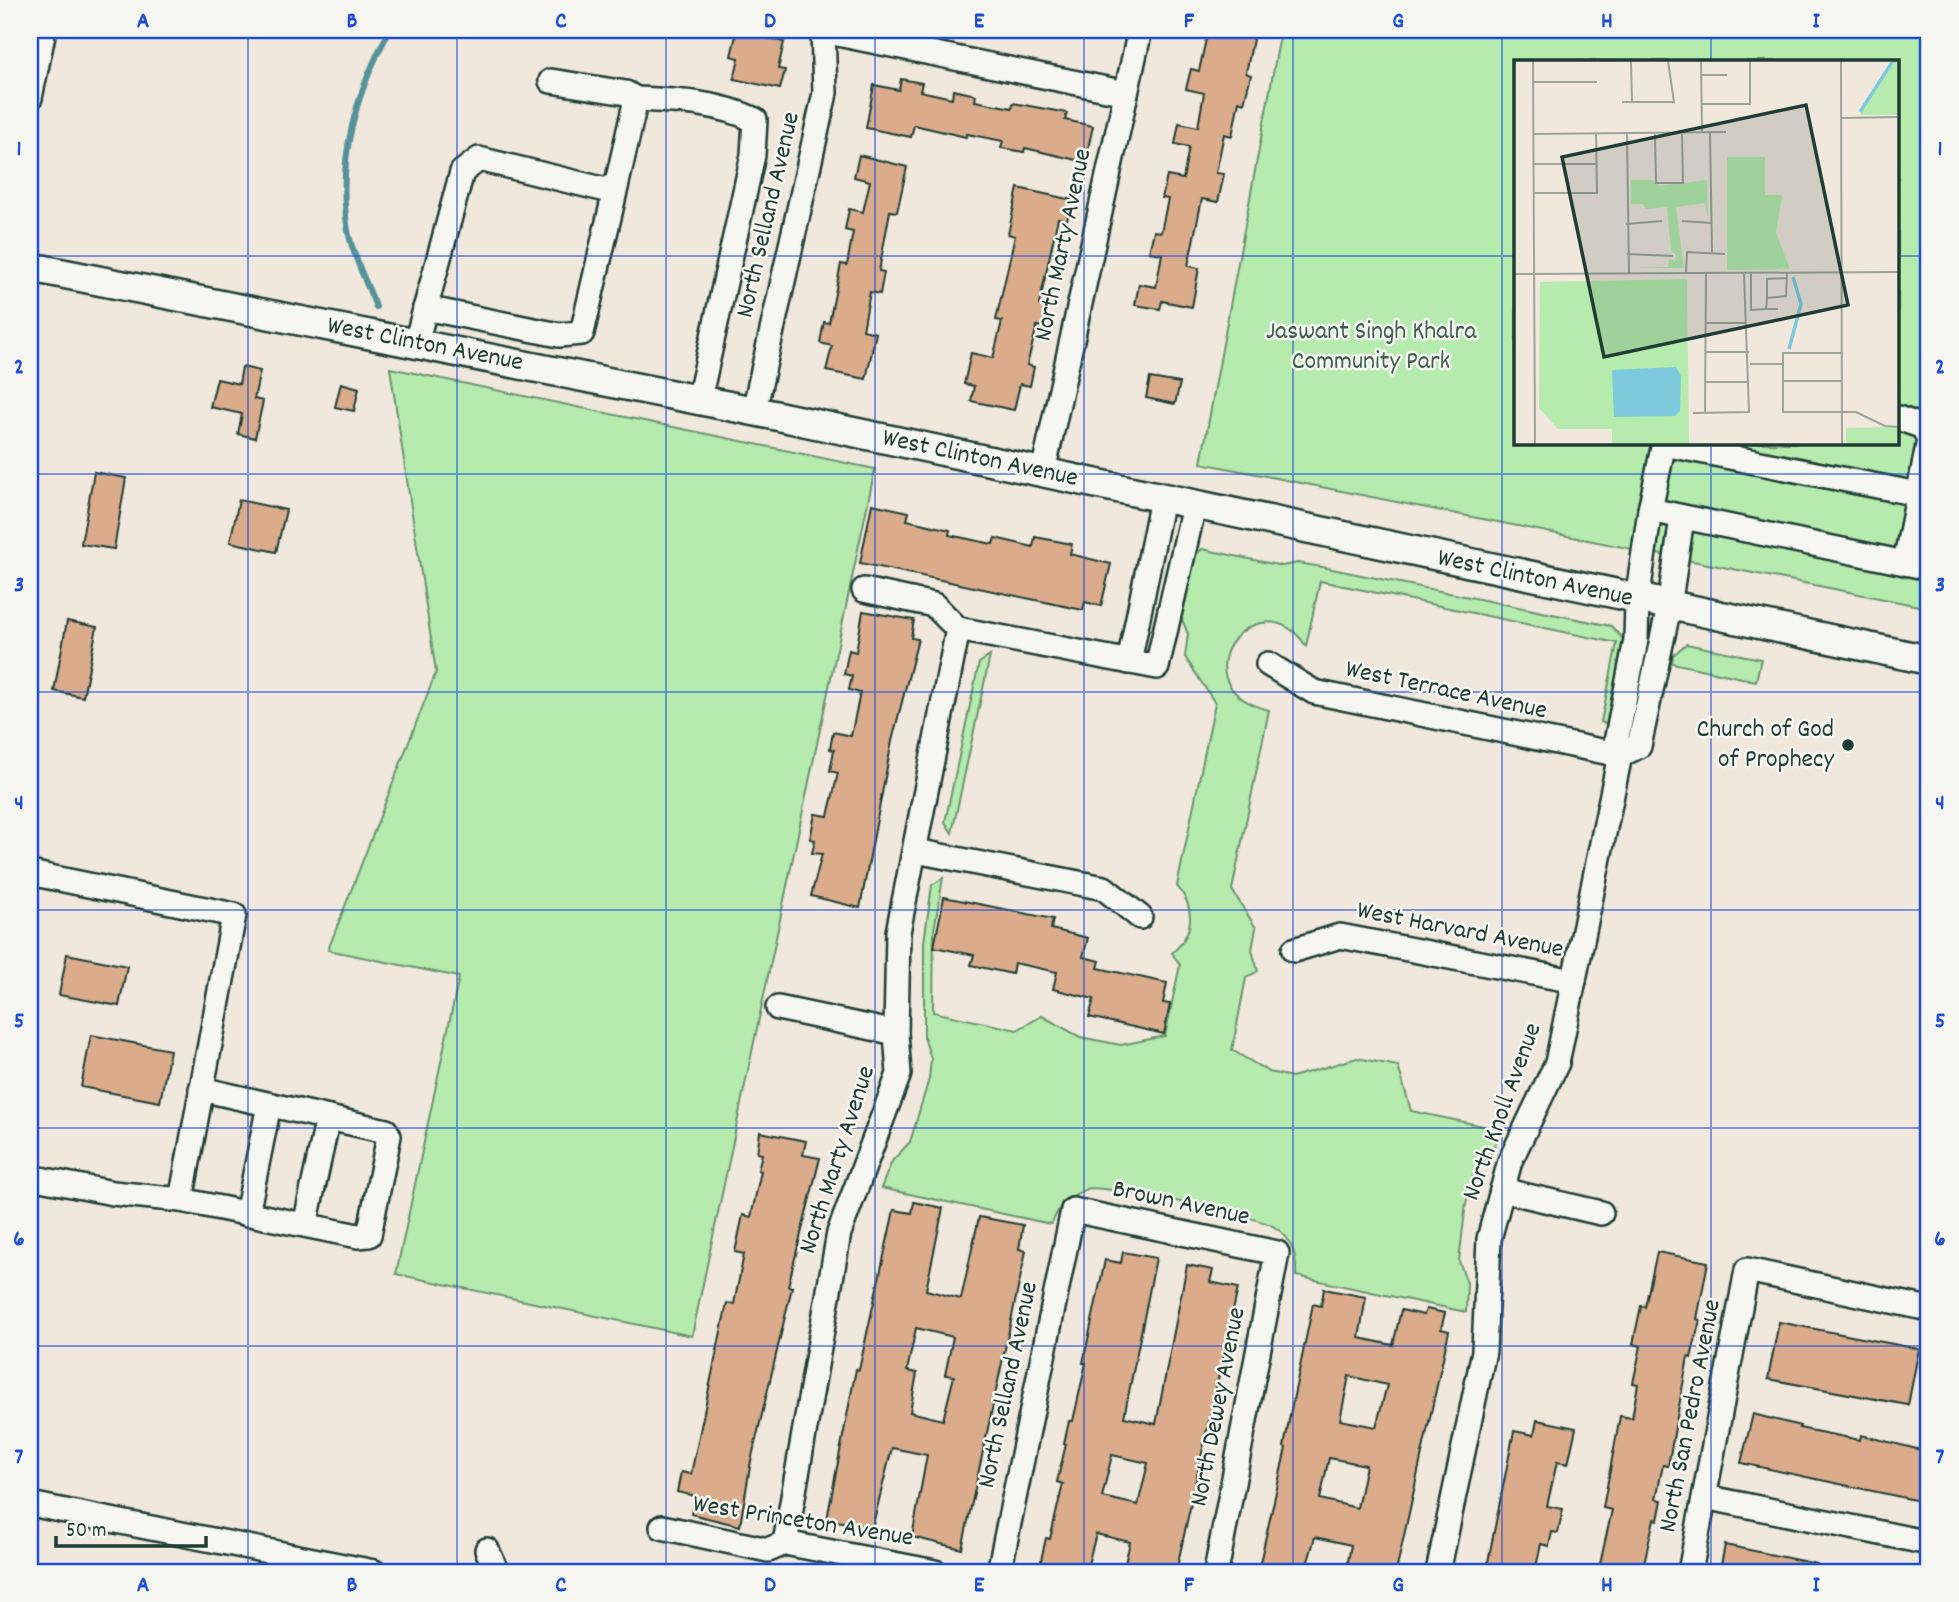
<svg xmlns="http://www.w3.org/2000/svg" width="1959" height="1602" font-family="Dekko,sans-serif">
<rect width="100%" height="100%" fill="#f0e7dd"/>
<filter id="ink" filterUnits="userSpaceOnUse"><feTurbulence type="fractalNoise" baseFrequency=".0143" numOctaves="2"/><feDisplacementMap in="SourceGraphic" scale="14" xChannelSelector="R" yChannelSelector="G"/><feConvolveMatrix kernelMatrix="1 2 1 2 8 2 1 2 1" color-interpolation-filters="sRGB"/></filter>
<g filter="url(#ink)">
<g fill="#b5ebad" stroke="#6a9470" stroke-width="2" fill-rule="evenodd">
<path d="M1281 30H1929V608L1201 463ZM1516 61H1898V443H1516Z"/>
<polygon points="390,368 875,469 692,1336 396,1274 459,977 328,950 436,672"/>
<path d="M1202 549 1282 566 1298 563 1322 567 1611 626 1624 640 1609 726 1601 722 1617 643 1320 581 1306 646C1259 575 1170 684 1269 710L1232 890 1256 928 1252 950 1258 971 1246 978 1232 1050 1269 1072 1292 1077 1357 1058 1398 1066 1411 1111 1502 1130 1489 1157 1474 1174 1466 1203 1459 1261 1467 1283 1466 1312 1296 1276C1297 1257 1293 1239 1276 1228 1258 1215 1116 1188 1089 1188L1064 1200 1051 1224 881 1188 892 1161 910 1142 929 1079 931 1059 924 1037V942L932 885 943 878 934 930 933 1012 1017 1030 1042 1016 1080 1037 1121 1045 1165 1036 1180 965 1172 953C1194 934 1196 908 1177 886L1215 703 1185 657 1188 634 1179 612 1187 563Z"/>
<polygon points="1686,644 1761,659 1756,681 1672,663 1673,655"/>
<polygon points="990,656 952,833 945,822 979,663"/>
</g>
<g fill="none" stroke-linecap="round" stroke-linejoin="round">
<path stroke="#579299" stroke-width="6" d="M376 307C367 283 353 257 348 231 336 161 356 91 390 30"/>
</g>
<g fill="#daac8b" stroke="#1f3d34" stroke-width="2" fill-rule="evenodd">
<polygon points="1208,30 1255,30 1246,73 1251,75 1244,103 1239,101 1232,136 1224,134 1216,173 1224,174 1218,202 1202,199 1188,266 1199,268 1192,307 1162,301 1160,309 1135,305 1139,284 1156,287 1162,254 1149,252 1154,231 1161,232 1168,199 1162,198 1167,176 1183,179 1189,147 1175,144 1179,123 1198,127 1204,93 1186,89 1191,69 1199,71"/>
<polygon points="737,31 784,42 778,69 785,70 780,89 734,79 739,58 731,56"/>
<polygon points="901,79 922,83 920,91 952,98 953,90 976,95 975,101 1012,108 1013,103 1067,113 1065,120 1093,126 1085,162 1025,148 1024,152 1001,148 1003,141 967,134 966,137 914,125 911,137 866,128 874,85 899,90"/>
<polygon points="859,155 907,167 897,212 890,211 879,271 884,272 880,294 870,292 863,330 876,333 866,379 826,371 832,346 820,343 824,322 829,323 841,264 847,265 853,232 845,230 849,209 863,212 870,181 854,177"/>
<polygon points="1018,188 1072,200 1067,220 1058,218 1039,305 1048,307 1043,327 1037,326 1027,365 1034,367 1030,386 1020,384 1014,410 971,401 974,386 964,384 971,353 993,358 1002,321 996,320 1015,236 1008,234"/>
<polygon points="242,367 260,371 254,399 263,401 255,438 238,434 242,414 210,407 217,379 239,384"/>
<polygon points="1150,378 1180,383 1175,404 1146,398"/>
<polygon points="341,383 359,388 354,411 335,407"/>
<polygon points="94,472 126,478 114,549 81,544"/>
<polygon points="239,500 286,510 276,552 230,542"/>
<polygon points="872,504 909,512 907,520 950,530 949,535 993,544 995,538 1033,547 1035,537 1072,544 1070,554 1111,564 1101,606 1085,602 1083,610 860,563"/>
<polygon points="863,611 914,620 911,638 918,639 892,741 860,908 811,896 822,854 812,853 815,840 810,839 815,814 828,816 838,773 830,771 834,750 830,749 833,732 851,736 860,693 849,690 852,676 844,674 849,650 856,652"/>
<polygon points="67,621 97,627 83,697 54,691"/>
<polygon points="944,897 1053,919 1051,929 1088,938 1083,957 1100,961 1098,968 1167,983 1163,1003 1170,1004 1164,1034 1089,1017 1094,999 1053,989 1057,972 1014,963 1012,974 971,965 974,955 934,947"/>
<polygon points="67,954 127,966 119,1006 59,995"/>
<polygon points="91,1035 170,1050 160,1102 81,1087"/>
<polygon points="760,1132 806,1141 803,1155 820,1158 788,1286 792,1287 751,1461 740,1526 691,1514 695,1496 677,1492 681,1472 691,1474 727,1303 734,1304 744,1254 735,1252 743,1215 751,1217 761,1171 758,1170 762,1154 757,1153"/>
<path d="M914 1202 943 1208 926 1290 961 1299 979 1217 1023 1225 1019 1249 1026 1251 962 1549 912 1537 927 1455 892 1448 872 1528 827 1519 856 1369 859 1370 894 1210 912 1213ZM916 1328 953 1337 945 1375 954 1376 943 1420 910 1412 917 1373 907 1371Z"/>
<path d="M1123 1252 1156 1258 1124 1417 1156 1424 1187 1265 1213 1270 1210 1282 1238 1288 1176 1572H1123L1130 1542 1096 1534 1086 1572 1040 1565 1046 1538 1050 1539 1063 1484 1057 1482 1066 1444H1064L1069 1421H1073L1086 1363H1083L1105 1260 1121 1263ZM1112 1455 1148 1463 1138 1505 1102 1497Z"/>
<polygon points="1657,1252 1708,1262 1697,1319 1700,1320 1691,1358 1688,1357 1668,1466 1663,1465 1656,1499 1662,1500 1658,1520 1654,1519 1642,1572 1635,1572 1600,1564 1612,1510 1603,1508 1620,1416 1632,1418 1638,1384 1633,1383 1641,1346 1633,1344 1641,1306 1645,1307"/>
<path d="M1324 1289 1366 1297 1359 1338 1393 1345 1401 1310 1424 1315 1426 1309 1445 1313 1441 1329 1449 1331 1396 1572H1346L1351 1545 1315 1537 1305 1572H1282L1259 1567 1286 1448 1284 1447 1291 1410 1313 1304 1321 1306ZM1349 1376 1387 1385 1376 1427 1340 1420ZM1329 1458 1366 1465 1357 1508 1320 1499Z"/>
<polygon points="1779,1322 1919,1349 1908,1405 1768,1379"/>
<polygon points="1753,1414 1800,1426 1799,1428 1860,1440 1861,1435 1929,1452 1929,1503 1741,1463"/>
<polygon points="1537,1420 1576,1428 1568,1464 1557,1462 1547,1506 1563,1509 1558,1533 1552,1532 1549,1546 1541,1544 1535,1572 1486,1572 1514,1431 1534,1435"/>
<polygon points="1725,1545 1817,1564 1817,1572 1720,1570"/>
</g>
<g fill="none" stroke-linecap="round" stroke-linejoin="round">
<g stroke="#1f3d34" stroke-width="28">
<g id="minor">
<polyline points="823,31 1126,93"/>
<polyline points="30,98 44,30"/>
<path d="M636 99C677 101 717 102 755 120L753 155 699 400"/>
<polyline points="425,308 559,335 582,333 617,183"/>
<polyline points="416,343 462,172 479,159 606,190 617,183 636,99 626,93 551,81"/>
<polyline points="754,411 825,93 823,30"/>
<polyline points="1898,418 1923,427 1929,439"/>
<polyline points="1664,443 1650,510 1929,568"/>
<polyline points="1664,444 1918,494"/>
<polyline points="1043,472 1140,30"/>
<polyline points="1905,563 1929,440"/>
<polyline points="864,590 934,605 958,629 1157,667 1194,506"/>
<polyline points="1129,662 1162,499"/>
<polyline points="1268,664 1314,692 1620,755"/>
<polyline points="1620,755 1639,746 1669,607 1682,518"/>
<polyline points="916,851 1104,888 1140,917"/>
<polyline points="30,873 234,915 181,1200 113,1193 30,1177"/>
<polyline points="1294,950 1340,936 1574,981"/>
<polyline points="778,1008 896,1033"/>
<polyline points="1502,1190 1601,1213"/>
<polyline points="181,1200 358,1236 369,1235 389,1136 386,1131 201,1089"/>
<polyline points="247,1214 269,1105"/>
<polyline points="305,1225 328,1118"/>
<polyline points="1705,1497 1929,1543"/>
<polyline points="30,1504 374,1572"/>
<polyline points="662,1527 768,1550 785,1543 935,1572"/>
<polyline points="785,1543 839,1233 899,1074 896,1033 898,932 958,629"/>
<polyline points="487,1550 494,1565 493,1572"/>
<polyline points="999,1572 1073,1210 1277,1253 1216,1572"/>
<polyline points="1438,1572 1484,1351 1489,1239 1510,1161 1557,1063 1620,755 1616,742 1636,640 1637,601 1650,510"/>
<polyline points="1690,1572 1747,1270 1929,1309"/>
</g>
</g>
<g stroke="#1f3d34" stroke-width="33">
<polyline id="major" points="30,267 754,411 1929,660"/>
</g>
<use href="#minor" stroke="#f6f6f2" stroke-width="23"/>
<use href="#major" stroke="#f6f6f2" stroke-width="28"/>
</g>
</g>
<path fill="none" stroke="#1d4ed8" stroke-width="2" stroke-opacity="0.55" d="M248 30V1572M457 30V1572M666 30V1572M875 30V1572M1084 30V1572M1293 30V1572M1502 30V1572M1711 30V61M30 256H1516M1898 256H1929M1711 443V1572M30 474H1929M30 692H1929M30 910H1929M30 1128H1929M30 1346H1929"/>
<circle fill="#1f3d34" stroke="#f6f6f2" stroke-width="2.5" cx="1848" cy="745" r="7"/>
<g text-anchor="middle" dominant-baseline="central" stroke-width="5" stroke-linejoin="round" paint-order="stroke">
<g font-size="26" fill="#1f3d34" stroke="#f6f6f2">
<text transform="translate(769 215) rotate(-77)">North Selland Avenue</text>
<text transform="translate(1064 245) rotate(-78)">North Marty Avenue</text>
<text transform="translate(425 345) rotate(11)">West Clinton Avenue</text>
<text transform="translate(980 459) rotate(12)">West Clinton Avenue</text>
<text transform="translate(1535 579) rotate(12)">West Clinton Avenue</text>
<text transform="translate(1446 691) rotate(12)">West Terrace Avenue</text>
<text transform="translate(1460 931) rotate(11)">West Harvard Avenue</text>
<text transform="translate(1503 1112) rotate(-70)">North Knoll Avenue</text>
<text transform="translate(838 1160) rotate(-72)">North Marty Avenue</text>
<text transform="translate(1181 1204) rotate(12)">Brown Avenue</text>
<text transform="translate(1009 1385) rotate(-78)">North Selland Avenue</text>
<text transform="translate(1219 1407) rotate(-79)">North Dewey Avenue</text>
<text transform="translate(1691 1416) rotate(-79)">North San Pedro Avenue</text>
<text transform="translate(803 1522) rotate(9)">West Princeton Avenue</text>
</g>
<g font-size="26" fill="#3d604c" stroke="#f6f6f2">
<text x="1371" y="332">Jaswant Singh Khalra<tspan x="1371" dy="30">Community Park</tspan></text>
</g>
<g font-size="26" fill="#1f3d34" stroke="#f6f6f2" text-anchor="end">
<text x="1834" y="730">Church of God<tspan x="1834" dy="30">of Prophecy</tspan></text>
</g>
</g>
<g transform="translate(1514 60)">
<rect width="385" height="385" fill="#f0e7dd"/>
<path d="M381 1H385V55H346ZM213 97H251V135H268L262 173 276 209 213 210ZM117 120H139L145 126 193 120 194 160 191 143 162 147 170 208H115L154 207 155 199 161 201 164 196 157 190 153 147 132 149 129 144H117ZM173 219 175 384H98V369H44L25 348 26 222ZM385 367V384H332V368Z" fill="#b5ebad"/>
<path d="M162 307 167 316 166 351 161 356 100 357 98 310Z" fill="#7dcadc"/>
<path fill="none" stroke="#7dcadc" stroke-width="3.5" d="M346 52 379 1M275 289 287 244 279 217"/>
<path fill="none" stroke="#9ca399" stroke-width="2" d="M19 1 21 384M117 1 118 42M187 1 188 73M327 1 328 384M187 15H213M18 22H83M108 42H160L154 1M187 44H236V1M328 58 385 57M196 73 198 192M19 74 212 72M113 74 115 213M141 74 142 123H169L168 74M19 104H82M19 133H83L82 74M168 161 198 163M112 164 148 161M113 194 159 196M172 213 173 192 211 194M0 214 385 212M237 214V250L252 249M253 238V219L273 218M264 249H252L253 238 272 236 273 213M192 263H231M192 292H235M329 293H269V352H342L371 366 385 367M236 304H268M269 321H328M191 322H235M191 352 192 214M179 353 235 352 230 214"/>
<path fill="#1f3d34" fill-opacity="0.15" stroke="#1f3d34" stroke-width="3.5" d="M292 45 334 245 90 297 48 97Z"/>
<rect width="385" height="385" fill="none" stroke="#1f3d34" stroke-width="3.5"/>
</g>
<rect width="1959" height="1602" fill="none" stroke="#f6f6f2" stroke-width="77"/>
<path d="M56 1536v10h150v-10" fill="none" stroke="#1f3d34" stroke-width="3.5"/>
<text x="66" y="1536" font-size="21" fill="#1f3d34" stroke="#f6f6f2" stroke-width="5" paint-order="stroke">50 m</text>
<rect x="38" y="38" width="1882" height="1526" fill="none" stroke="#1d4ed8" stroke-width="2.5"/>
<g font-size="23" text-anchor="middle" font-weight="bold" fill="#1d4ed8">
<text x="143" y="27">A</text>
<text x="352" y="27">B</text>
<text x="561" y="27">C</text>
<text x="770" y="27">D</text>
<text x="979" y="27">E</text>
<text x="1189" y="27">F</text>
<text x="1398" y="27">G</text>
<text x="1607" y="27">H</text>
<text x="1816" y="27">I</text>
<text x="19" y="155">1</text>
<text x="1940" y="155">1</text>
<text x="19" y="373">2</text>
<text x="1940" y="373">2</text>
<text x="19" y="591">3</text>
<text x="1940" y="591">3</text>
<text x="19" y="809">4</text>
<text x="1940" y="809">4</text>
<text x="19" y="1027">5</text>
<text x="1940" y="1027">5</text>
<text x="19" y="1245">6</text>
<text x="1940" y="1245">6</text>
<text x="19" y="1463">7</text>
<text x="1940" y="1463">7</text>
<text x="143" y="1591">A</text>
<text x="352" y="1591">B</text>
<text x="561" y="1591">C</text>
<text x="770" y="1591">D</text>
<text x="979" y="1591">E</text>
<text x="1189" y="1591">F</text>
<text x="1398" y="1591">G</text>
<text x="1607" y="1591">H</text>
<text x="1816" y="1591">I</text>
</g>
</svg>
